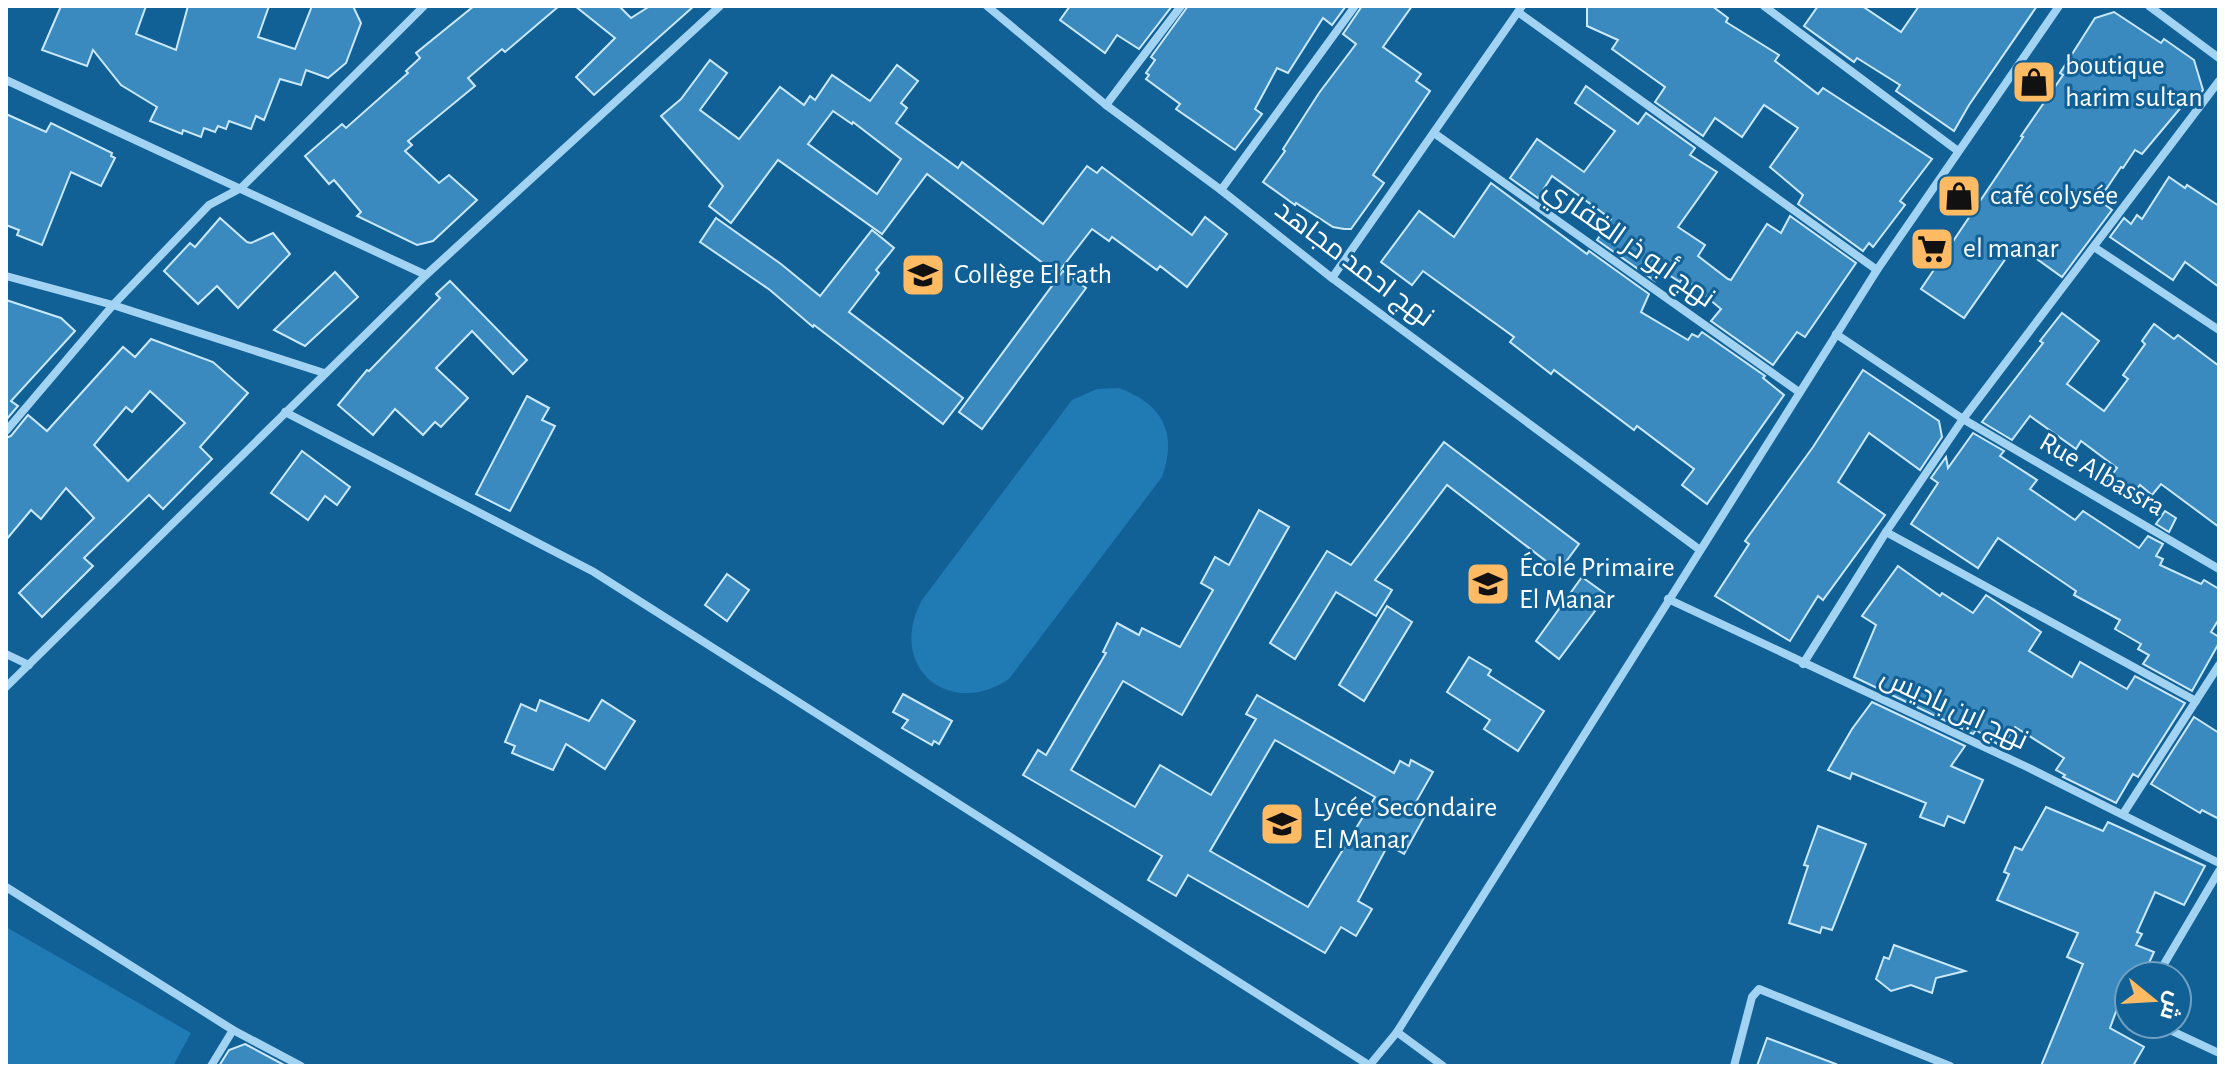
<svg xmlns="http://www.w3.org/2000/svg" width="2225" height="1072" font-family="'Alegreya Sans',Cairo,sans-serif">
<rect width="100%" height="100%" fill="#116197"/>
<g fill="#207ab4">
<path d="M1119 388C1162 404 1178 432 1162 477L1009 679C948 720 886 666 922 600L1072 400 1097 389Z"/>
<polygon points="6,927 191,1033 173,1066 6,1066"/>
</g>
<g fill="#3a8abf" stroke="#cae9fd" stroke-width="2" fill-rule="evenodd">
<polygon points="61,6 146,6 136,34 176,50 188,6 269,6 258,37 295,49 312,6 353,6 361,23 346,63 328,78 306,70 301,85 280,79 264,120 256,116 251,129 229,121 226,129 218,126 215,132 204,128 201,137 183,130 182,134 150,121 157,107 121,85 93,50 87,66 42,50"/>
<polygon points="474,6 559,6 505,52 502,49 468,78 475,86 408,141 412,145 405,151 439,183 449,175 477,200 433,241 417,245 357,216 361,212 334,180 329,184 305,156 342,124 346,128 408,73 406,71 420,58 416,53"/>
<polygon points="575,6 619,6 631,18 650,6 694,6 594,95 576,77 615,38"/>
<polygon points="1070,6 1172,6 1139,49 1117,35 1105,53 1060,20"/>
<polygon points="1188,6 1346,6 1332,25 1323,18 1288,73 1277,68 1255,109 1262,114 1235,150 1176,109 1180,104 1146,79 1149,75 1146,73 1155,60 1151,57"/>
<polygon points="1362,6 1412,6 1383,47 1421,74 1416,81 1430,91 1373,175 1384,183 1351,229 1344,229 1333,227 1296,203 1295,205 1263,182 1285,151 1283,149 1319,93 1356,44 1343,34"/>
<polygon points="1587,6 1712,6 1728,18 1726,22 1779,55 1775,61 1818,94 1823,88 1932,159 1900,201 1905,205 1873,247 1869,243 1863,251 1798,204 1803,195 1770,167 1798,128 1764,105 1742,137 1715,118 1703,136 1655,102 1665,87 1612,49 1618,40 1587,26"/>
<polygon points="1818,6 1862,6 1901,32 1919,6 2037,6 1969,105 1954,131 1896,91 1900,85 1857,58 1854,62 1804,26"/>
<polygon points="2114,12 2161,43 2164,39 2194,60 2203,90 2193,103 2188,99 2142,154 2135,150 2123,168 2121,167 2099,200 2112,210 2062,277 2016,244 1964,318 1921,289 2023,137 2021,136 2063,75 2060,73 2095,18"/>
<path d="M710 60 727 73 700 110 739 139 780 87 804 105 810 96 815 100 832 75 870 101 897 65 918 81 901 103 907 108 896 123 958 168 962 162 1043 224 1087 166 1097 173 1102 167 1192 235 1205 217 1227 234 1187 287 1160 266 1157 270 1112 237 1109 241 1092 229 1057 274 927 174 882 234 778 160 731 223 709 206 723 186 661 116 681 99ZM833 111 852 124 853 122 901 159 877 194 808 144Z"/>
<polygon points="1586,86 1638,124 1646,113 1695,148 1690,155 1717,172 1678,227 1705,245 1698,256 1728,279 1731,280 1767,224 1781,233 1790,216 1856,263 1805,337 1797,332 1773,365 1711,321 1721,309 1683,277 1680,282 1661,270 1655,281 1597,240 1611,219 1552,176 1538,198 1510,178 1537,139 1584,172 1615,131 1575,103"/>
<polygon points="6,114 46,132 51,123 112,153 111,156 115,158 101,186 71,172 42,245 17,235 19,230 6,225"/>
<polygon points="2169,177 2185,188 2187,185 2219,206 2219,287 2185,262 2173,280 2110,237 2124,218 2131,224 2137,215 2142,219"/>
<polygon points="1491,183 1587,254 1589,251 1649,294 1641,312 1688,340 1692,334 1698,337 1702,332 1765,376 1763,378 1784,395 1707,504 1682,485 1694,469 1637,426 1634,430 1554,370 1551,374 1510,342 1514,337 1423,271 1412,285 1381,262 1419,211 1454,237"/>
<polygon points="220,218 247,242 251,243 273,233 290,254 238,308 217,286 198,304 164,271 190,243 195,247"/>
<polygon points="716,218 781,264 820,296 872,230 894,248 876,270 879,273 849,312 963,398 943,424 814,325 813,327 770,290 700,242"/>
<polygon points="1063,271 1086,288 982,429 959,412"/>
<polygon points="335,272 358,297 305,346 274,330"/>
<polygon points="450,281 527,360 513,374 472,331 436,368 468,398 441,427 435,422 423,435 395,409 373,435 338,405 367,370 369,371 440,298 436,294"/>
<polygon points="6,300 61,318 75,331 11,401 18,406 6,420"/>
<polygon points="2062,313 2099,341 2067,384 2104,411 2128,379 2123,375 2145,344 2142,341 2154,324 2174,339 2178,335 2219,366 2219,527 2161,484 2152,495 2140,485 2128,499 2106,483 2117,468 2081,441 2076,449 2030,416 2012,440 1982,422 2043,343 2040,341"/>
<path d="M151 339 213 362 248 393 200 447 212 459 163 509 149 495 84 558 93 566 42 617 19 593 94 518 66 488 41 519 31 510 6 540V438L11 436 28 415 47 431 123 347 135 357ZM150 391 185 423 128 481 94 445 126 407 132 412Z"/>
<polygon points="1863,370 1939,421 1942,437 1920,470 1869,433 1838,482 1885,515 1823,600 1818,596 1790,641 1715,596 1749,544 1745,541 1813,447"/>
<polygon points="527,396 549,408 542,420 555,426 510,511 476,494"/>
<polygon points="1973,433 2004,451 2000,456 2037,480 2030,489 2075,520 2083,511 2139,548 2148,536 2163,544 2156,556 2163,559 2160,565 2201,584 2204,580 2219,589 2219,619 2211,632 2219,637 2219,643 2192,691 2143,664 2149,655 2138,649 2141,644 2115,629 2120,620 2074,595 2076,591 1998,538 1978,568 1911,524 1938,483 1931,478 1946,457 1948,468"/>
<polygon points="1444,442 1579,544 1559,571 1447,485 1375,580 1392,590 1376,616 1336,592 1295,659 1270,643 1327,551 1351,565"/>
<polygon points="302,451 350,487 337,505 325,496 308,520 271,493"/>
<path d="M1259 510 1289 527 1182 715 1123 681 1071 770 1135 807 1160 765 1211 795 1256 719 1246 714 1257 695 1394 773 1400 761 1409 766 1411 760 1433 772 1412 809 1425 816 1404 854 1388 845 1358 901 1372 909 1356 936 1341 927 1325 953 1188 875 1176 896 1148 880 1162 856 1023 775 1038 750 1046 755 1106 653 1103 652 1117 623 1139 635 1142 628 1180 647 1213 590 1201 583 1215 557 1229 565ZM1275 740 1375 797 1308 907 1210 851Z"/>
<polygon points="2165,511 2176,518 2169,532 2156,524"/>
<polygon points="1898,566 1940,596 1942,593 1973,613 1986,595 2041,632 2029,651 2072,677 2080,662 2127,689 2135,676 2185,703 2138,777 2133,774 2116,803 2063,777 2065,775 2056,770 2064,758 2015,727 2002,747 1976,730 1973,734 1854,677 1876,625 1862,616"/>
<polygon points="727,574 749,590 727,621 705,605"/>
<polygon points="1582,577 1607,595 1559,659 1536,641"/>
<polygon points="1387,606 1412,622 1364,701 1339,685"/>
<polygon points="1469,657 1491,670 1488,675 1544,711 1518,751 1484,729 1490,720 1447,692"/>
<polygon points="903,694 952,721 939,744 934,741 932,745 902,728 908,720 893,712"/>
<polygon points="540,700 589,721 602,700 635,721 605,769 566,744 553,770 512,753 515,746 505,742 521,704 536,711"/>
<polygon points="1872,702 1965,746 1951,766 1983,780 1964,823 1948,816 1944,826 1920,817 1926,803 1852,773 1850,779 1828,770 1852,729"/>
<polygon points="2194,717 2219,733 2219,819 2202,810 2200,813 2151,784"/>
<polygon points="2046,807 2103,831 2108,822 2205,866 2184,905 2155,892 2137,932 2142,934 2136,945 2154,952 2143,976 2129,976 2110,1028 2144,1047 2133,1066 2041,1066 2083,964 2067,957 2078,933 1997,900 2009,874 2004,872 2015,847 2022,850"/>
<polygon points="1818,826 1866,844 1832,930 1822,927 1820,933 1789,923 1808,866 1804,865"/>
<polygon points="1894,945 1965,971 1936,978 1932,993 1911,985 1891,991 1876,979 1884,957 1889,959"/>
<polygon points="1767,1038 1836,1064 1835,1066 1757,1066"/>
<polygon points="245,1044 286,1066 219,1066 229,1050"/>
</g>
<g fill="none" stroke-linecap="round" stroke-linejoin="round">
<g stroke="#a2d3f3" stroke-width="8">
<polyline points="987,6 1106,105 1221,190 1332,278 1700,550"/>
<polyline points="1764,6 1958,151"/>
<polyline points="2149,6 2219,58"/>
<polyline points="1518,12 1877,270"/>
<polyline points="6,80 426,275"/>
<polyline points="1106,105 1181,6"/>
<polyline points="1434,133 1799,392"/>
<polyline points="1221,190 1355,6"/>
<polyline points="2094,247 2219,330"/>
<polyline points="6,276 113,305 324,373"/>
<polyline points="1332,278 1522,6"/>
<polyline points="1836,334 1963,419 2219,569"/>
<polyline points="285,412 594,572 1369,1065"/>
<polyline points="6,431 113,305 209,205 241,188 424,6"/>
<polyline points="1886,532 2196,701"/>
<polyline points="1668,599 2027,767 2219,863"/>
<polyline points="6,654 29,665"/>
<polyline points="1803,664 1886,532 1963,419 2219,81"/>
<polyline points="6,687 426,275 720,6"/>
<polyline points="2123,814 2219,665"/>
<polyline points="6,887 233,1030 301,1066"/>
<polyline points="2157,976 2219,871"/>
<polyline points="2157,1024 2219,1053"/>
<polyline points="1397,1032 1443,1066"/>
<polyline points="211,1066 233,1030"/>
<polyline points="1369,1066 1397,1032 1877,270 2059,6"/>
<polyline points="1734,1066 1752,997 1759,989 1950,1066"/>
</g>
</g>
<defs>
<g id="shop-square" transform="scale(2.3)"><rect x="-9" y="-9" width="18" height="18" rx="4" fill="#ffba64" stroke="#116197"/><path d="M-5-2.5h2.3a2.7 3.5 0 0 1 5.4 0H5L5.5 6h-11ZM-1.5-2.5h3a1.5 2.3 0 0 0-3 0Z" fill="#111"/></g>
<g id="supermarket-square" transform="scale(2.3)"><rect x="-9" y="-9" width="18" height="18" rx="4" fill="#ffba64" stroke="#116197"/><path d="M-6-5.5h2.5l.6 2H6L4.5 2H-2.5L-4.4-4H-6ZM-1.5 3.2a1.3 1.3 0 1 0 .1 0ZM3 3.2a1.3 1.3 0 1 0 .1 0Z" fill="#111"/></g>
<g id="school-square" transform="scale(2.3)"><rect x="-9" y="-9" width="18" height="18" rx="4" fill="#ffba64" stroke="#116197"/><path d="M0-5L7-2L0 1L-7-2ZM-4 1L0 2.5L4 1V4Q0 6-4 4Z" fill="#111"/></g>
</defs>
<g fill-rule="evenodd">
<use href="#shop-square" x="2034" y="82"/>
<use href="#shop-square" x="1959" y="196"/>
<use href="#supermarket-square" x="1932" y="249"/>
<use href="#school-square" x="923" y="275"/>
<use href="#school-square" x="1488" y="584"/>
<use href="#school-square" x="1282" y="824"/>
</g>
<g text-anchor="middle" dominant-baseline="central" stroke-width="6" stroke-linejoin="round" paint-order="stroke">
<g font-size="28" fill="#fff" stroke="#116197" text-anchor="start">
<text x="2065" y="66">boutique<tspan x="2065" dy="32">harim sultan</tspan></text>
<text x="1990" y="196">café colysée</text>
<text x="1963" y="249">el manar</text>
<text x="954" y="275">Collège El Fath</text>
<text x="1519" y="568">École Primaire<tspan x="1519" dy="32">El Manar</tspan></text>
<text x="1313" y="808">Lycée Secondaire<tspan x="1313" dy="32">El Manar</tspan></text>
</g>
<g font-size="28" fill="#fff" stroke="#116197">
<text transform="translate(1629 244) rotate(35)">نهج أبو ذر الغفاري</text>
<text transform="translate(1354 264) rotate(37)">نهج احمد مجاهد</text>
<text transform="translate(2102 475) rotate(30)">Rue Albassra</text>
<text transform="translate(1954 709) rotate(25)">نهج ابن باديس</text>
</g>
</g>
<rect width="2225" height="1072" fill="none" stroke="#ffffff" stroke-width="16"/>
<g transform="translate(2153 1000) rotate(108)"><circle r="38" fill="#116197" stroke="#70a0c1" stroke-width="2"/>
<path d="M0-6L14 30L0 20L-14 30Z" fill="#ffba64"/>
<text y="-12" font-size="22" font-weight="bold" text-anchor="middle" fill="#ffffff">ش</text>
</g>
</svg>
